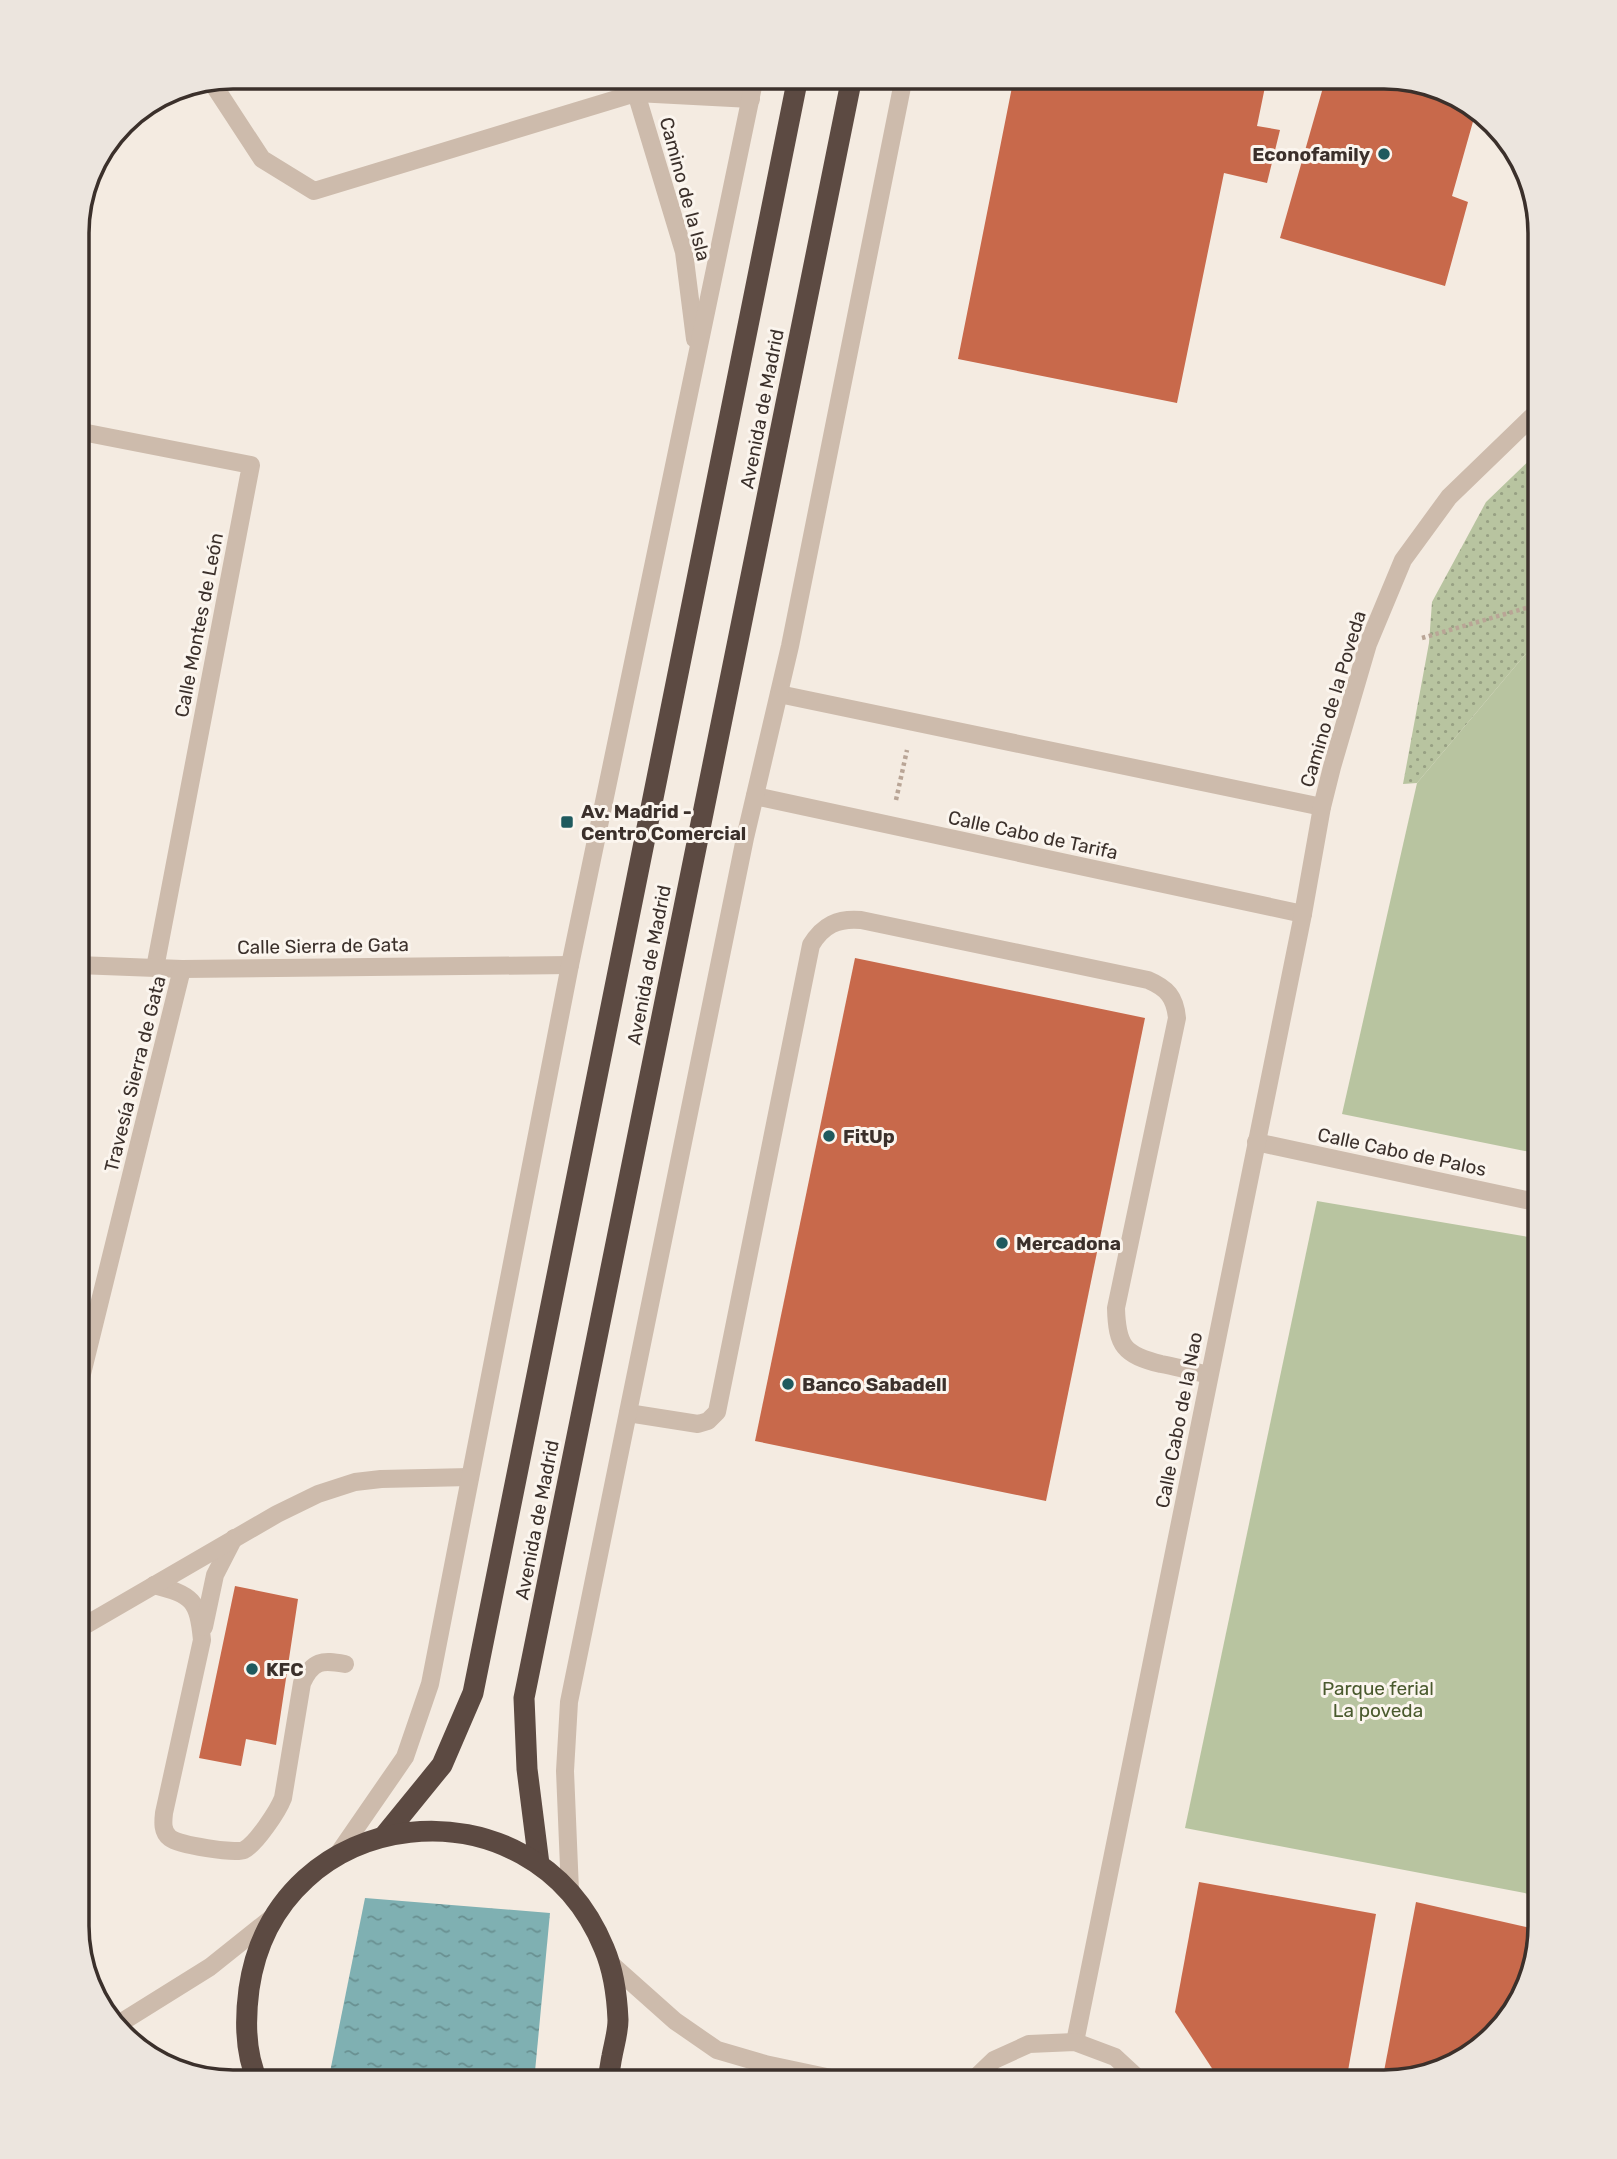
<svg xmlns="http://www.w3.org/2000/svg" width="1617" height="2159" font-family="Rubik,sans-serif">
<defs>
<pattern id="grass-dots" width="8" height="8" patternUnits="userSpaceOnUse" patternTransform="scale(1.75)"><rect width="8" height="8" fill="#b8c4a0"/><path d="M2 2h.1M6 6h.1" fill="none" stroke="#97a083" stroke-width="1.8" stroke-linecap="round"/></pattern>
<pattern id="water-ripples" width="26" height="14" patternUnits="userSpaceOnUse" patternTransform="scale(1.75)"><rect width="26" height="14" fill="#7fb0b2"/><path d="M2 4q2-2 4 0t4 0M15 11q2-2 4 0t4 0" fill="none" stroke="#699091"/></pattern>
</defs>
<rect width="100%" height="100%" fill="#f4ebe1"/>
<polygon fill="url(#grass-dots)" points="1540,450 1540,556 1537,559 1540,586 1540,637 1417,783 1403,784 1429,643 1432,602 1486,502"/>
<g fill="#b8c4a0">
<polygon points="1540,637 1540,1154 1342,1114 1417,783"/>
<polygon points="1317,1201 1540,1239 1540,1896 1185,1828"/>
</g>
<polygon fill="url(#water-ripples)" points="365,1898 550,1913 534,2082 328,2082"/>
<g fill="#c8694b">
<polygon points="1014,77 1267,77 1257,126 1280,130 1267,183 1224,173 1177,403 958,359"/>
<polygon points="1326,77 1394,77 1462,98 1476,111 1452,196 1468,202 1445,286 1280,238"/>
<polygon points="855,958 1145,1018 1046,1501 755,1441"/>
<polygon points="235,1586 298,1599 276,1745 246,1739 241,1766 199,1758"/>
<polygon points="1199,1882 1376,1914 1346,2082 1251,2082 1217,2076 1175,2012"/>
<polygon points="1416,1902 1539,1930 1519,2004 1470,2056 1382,2082"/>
</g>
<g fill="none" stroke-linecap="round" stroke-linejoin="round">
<g stroke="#b9a596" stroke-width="4.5" stroke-dasharray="3.5 3.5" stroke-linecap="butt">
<polyline points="1422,638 1540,604"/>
<polyline points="896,800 907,750"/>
</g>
<g stroke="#cdbbac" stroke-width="18">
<polyline points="633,77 636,93 684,252 695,339"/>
<polyline points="211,81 262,159 314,191 636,93 751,99"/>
<polyline points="77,431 251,465 155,968"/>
<polyline points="779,694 1322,807"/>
<polyline points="755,796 1303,914"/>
<polyline points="77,965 182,969 570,965"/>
<polyline points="1256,1142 1540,1203"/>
<polyline points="77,1394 182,969"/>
<path d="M628 1413 698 1424 708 1421 717 1412 811 945C823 925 838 918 861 920L1148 980C1167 988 1175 997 1177 1018L1116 1308C1117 1346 1124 1355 1161 1364 1177 1367 1193 1371 1209 1375"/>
<path d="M154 1585C193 1595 198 1600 202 1640L164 1813C163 1822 162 1832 170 1838 179 1845 235 1854 244 1850 256 1844 278 1811 283 1798L302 1683C313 1660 322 1660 345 1664"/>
<polyline points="204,1627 215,1575 234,1538"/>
<polyline points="77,1630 277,1514 318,1494 355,1482 381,1479 470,1477"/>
<polyline points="338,1854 405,1757 430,1684 570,965 755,77"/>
<polyline points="570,1891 565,1771 569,1702 745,838 790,646 904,77"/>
<polyline points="611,1964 675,2021 717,2050 765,2064 850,2082"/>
<polyline points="117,2025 210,1967 274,1916"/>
<polyline points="1075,2042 1303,914 1322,807 1332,767 1368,644 1403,560 1449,497 1540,409"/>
<polyline points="971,2082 994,2060 1029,2044 1075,2042 1115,2057 1142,2082"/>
</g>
<g stroke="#5c4a42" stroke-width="21">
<polyline points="385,1835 442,1765 473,1693 798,77"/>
<polyline points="539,1864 527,1769 524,1698 852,77"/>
<path d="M258 2082C245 2054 245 2019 249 1989 276 1801 532 1773 604 1948 613 1969 617 1996 618 2020 618 2032 614 2045 612 2056 610 2065 610 2074 606 2082"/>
</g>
</g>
<g fill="#1f5a5e" stroke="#fbf5ee" stroke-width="2.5">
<circle cx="1384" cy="154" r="7"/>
<rect x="560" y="815" width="14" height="14" rx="3.5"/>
<circle cx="829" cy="1136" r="7"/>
<circle cx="1002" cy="1243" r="7"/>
<circle cx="788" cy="1384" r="7"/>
<circle cx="252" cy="1669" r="7"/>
</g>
<g text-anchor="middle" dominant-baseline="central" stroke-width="6" stroke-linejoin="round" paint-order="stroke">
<g font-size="19" font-weight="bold" fill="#3b302b" stroke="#fbf5ee" text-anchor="start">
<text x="1370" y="154" text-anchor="end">Econofamily</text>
<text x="581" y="811">Av. Madrid -<tspan x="581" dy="22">Centro Comercial</tspan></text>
<text x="843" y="1136">FitUp</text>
<text x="1016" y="1243">Mercadona</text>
<text x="802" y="1384">Banco Sabadell</text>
<text x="266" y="1669">KFC</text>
</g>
<g font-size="19" fill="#3b302b" stroke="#fbf5ee">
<text transform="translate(685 189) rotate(75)">Camino de la Isla</text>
<text transform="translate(762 409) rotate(-79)">Avenida de Madrid</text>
<text transform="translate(199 625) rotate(-79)">Calle Montes de León</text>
<text transform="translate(1333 699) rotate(-73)">Camino de la Poveda</text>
<text transform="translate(1033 835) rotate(12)">Calle Cabo de Tarifa</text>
<text transform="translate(323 946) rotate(-1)">Calle Sierra de Gata</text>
<text transform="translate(649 965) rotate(-79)">Avenida de Madrid</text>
<text transform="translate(135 1074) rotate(-76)">Travesía Sierra de Gata</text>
<text transform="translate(1402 1152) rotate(12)">Calle Cabo de Palos</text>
<text transform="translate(1179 1420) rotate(-79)">Calle Cabo de la Nao</text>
<text transform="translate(537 1520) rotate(-79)">Avenida de Madrid</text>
</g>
<g font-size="19" fill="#4a5a2e" stroke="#fbf5ee">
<text x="1378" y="1688">Parque ferial<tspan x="1378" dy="22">La poveda</tspan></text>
</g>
</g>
<path d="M0 0H1617V2159H0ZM233 89H1384A144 144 0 0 1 1528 233V1926A144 144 0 0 1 1384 2070H233A144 144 0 0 1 89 1926V233A144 144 0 0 1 233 89Z" fill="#ece5de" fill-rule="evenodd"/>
<path fill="none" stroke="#3b302b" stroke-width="3.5" d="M233 89H1384A144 144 0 0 1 1528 233V1926A144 144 0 0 1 1384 2070H233A144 144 0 0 1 89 1926V233A144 144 0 0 1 233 89Z"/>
</svg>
